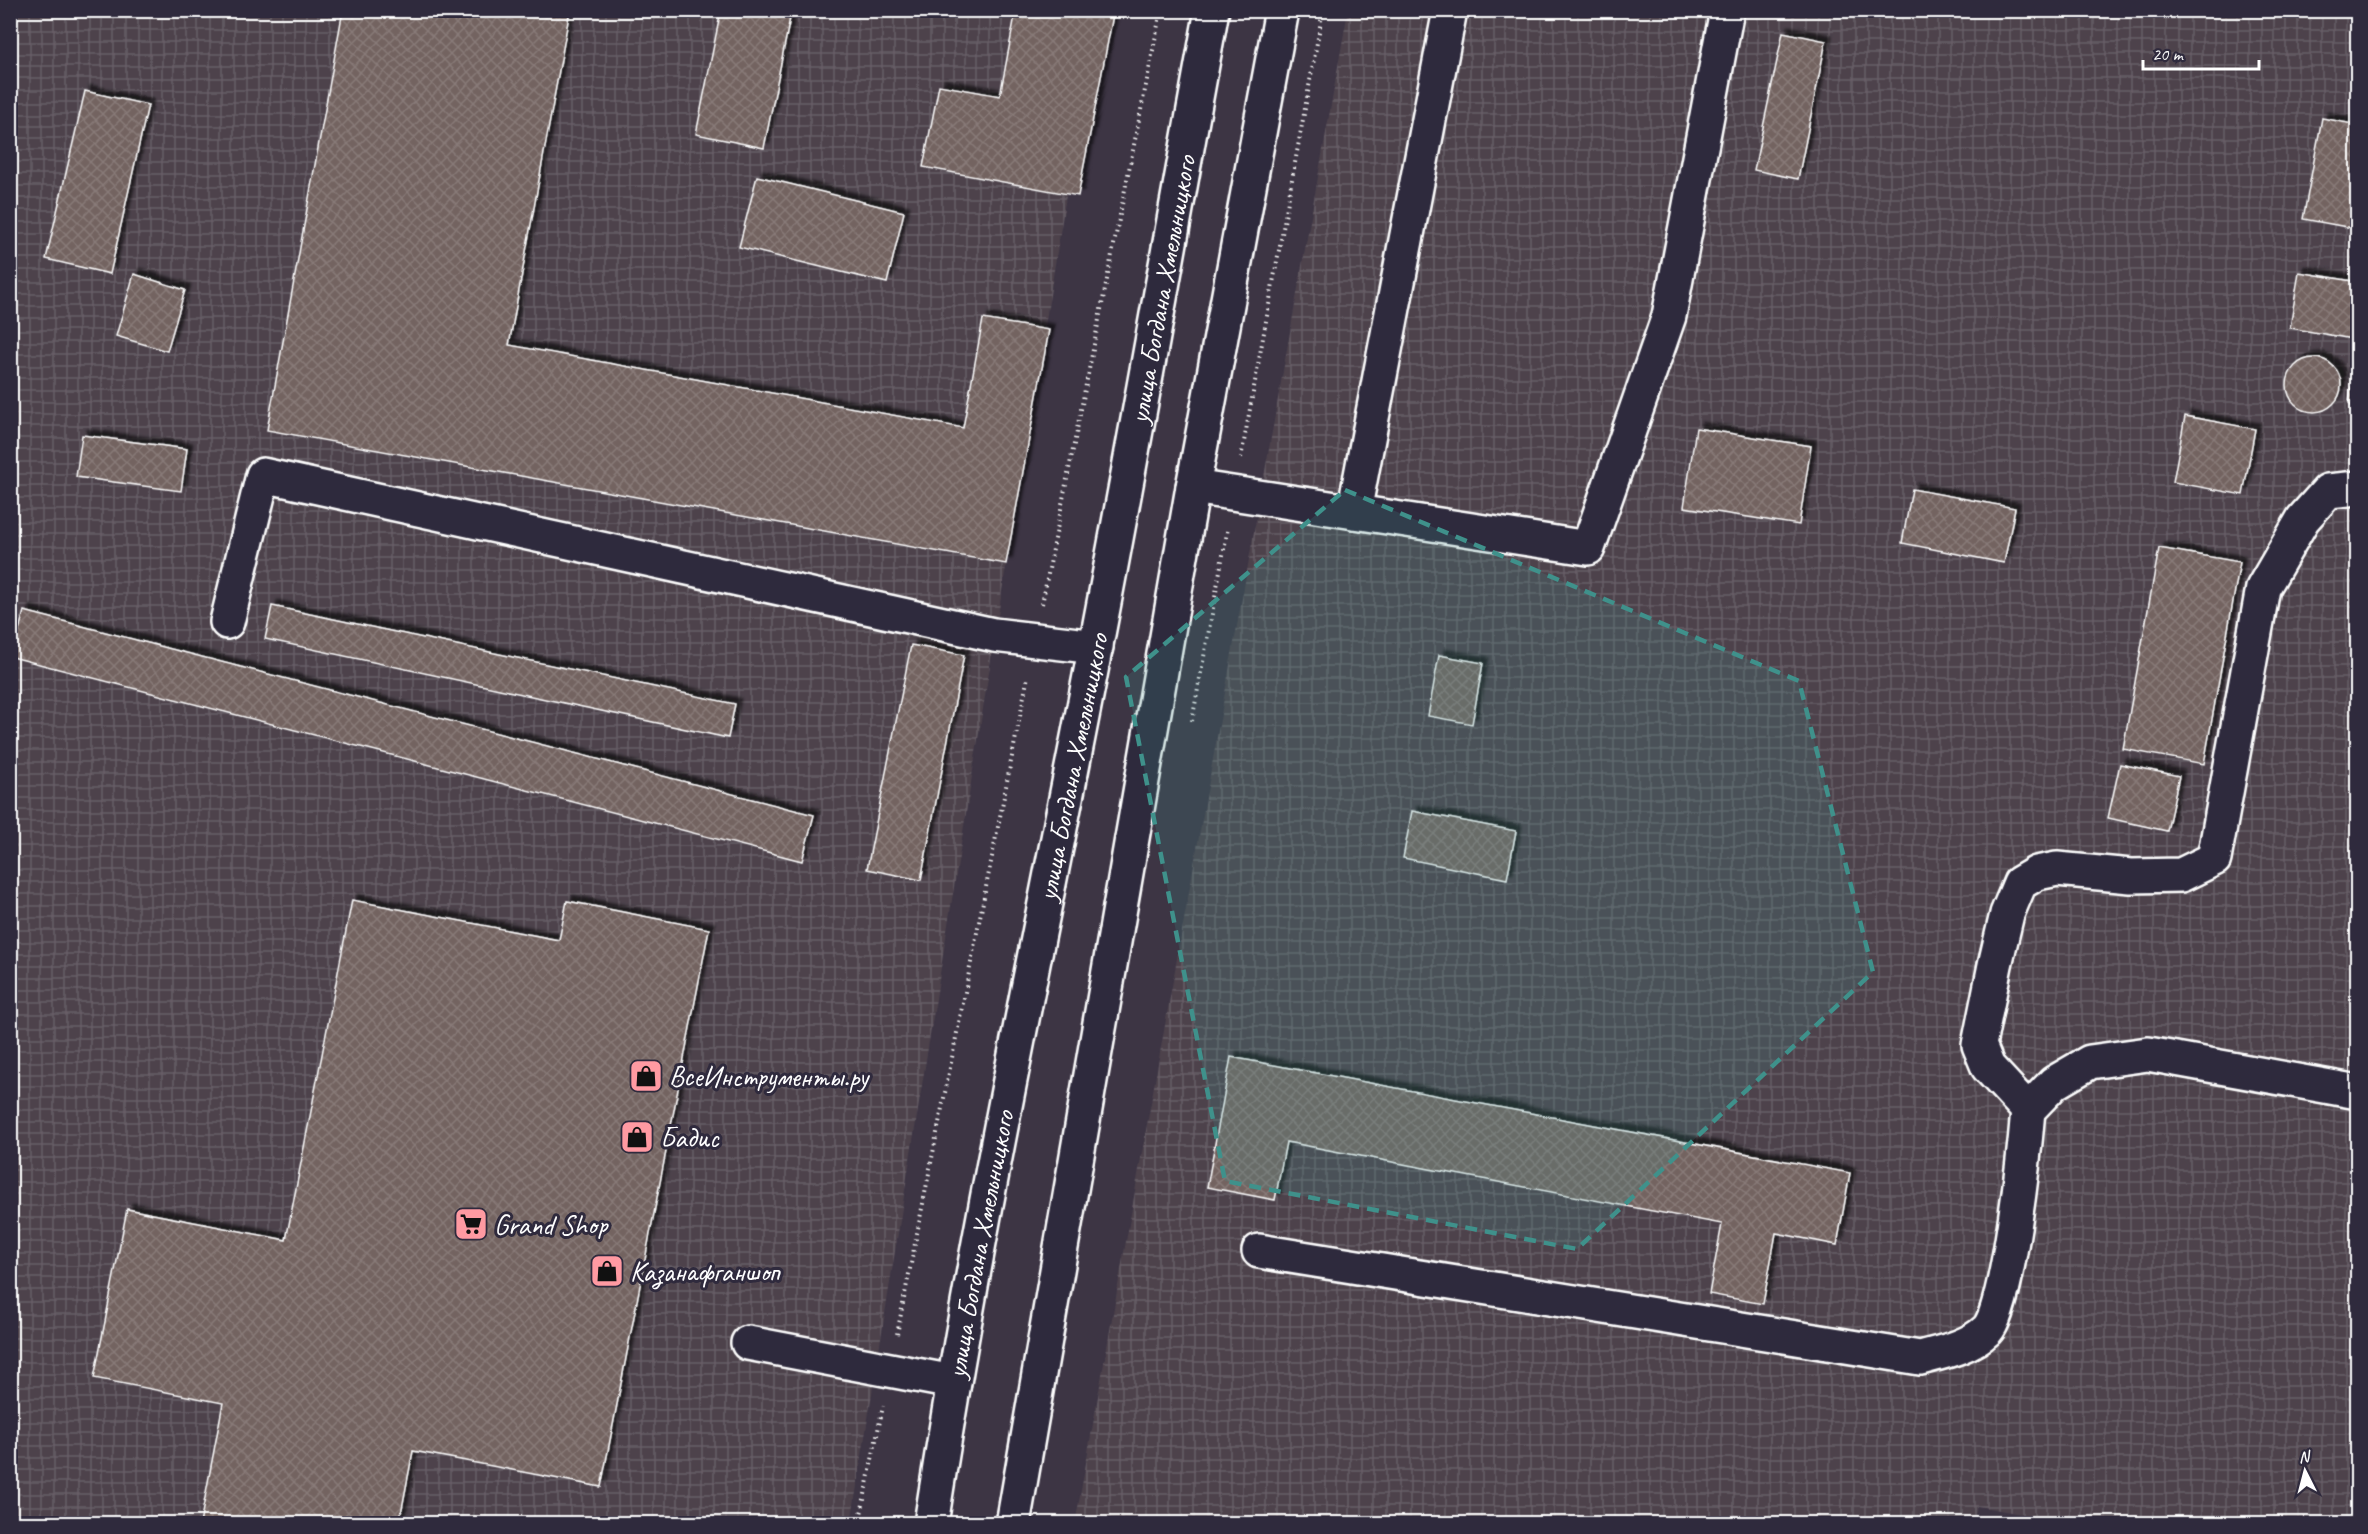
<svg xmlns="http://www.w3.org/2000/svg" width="2368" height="1534" font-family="Caveat,sans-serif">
<defs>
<pattern id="industrial-grid" width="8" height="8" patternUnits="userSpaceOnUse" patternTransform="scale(1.5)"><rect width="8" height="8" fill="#4d434c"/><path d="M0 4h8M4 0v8" fill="none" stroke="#685f67"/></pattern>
<pattern id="building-cross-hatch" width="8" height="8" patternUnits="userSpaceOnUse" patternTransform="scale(1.5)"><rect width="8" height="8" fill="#736360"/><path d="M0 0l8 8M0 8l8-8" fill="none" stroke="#887a78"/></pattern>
<filter id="shadow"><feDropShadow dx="5.5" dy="-5.5" stdDeviation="1.5" flood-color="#0009"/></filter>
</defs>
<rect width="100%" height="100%" fill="#3d3544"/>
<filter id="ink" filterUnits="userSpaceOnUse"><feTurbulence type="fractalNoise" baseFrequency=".0167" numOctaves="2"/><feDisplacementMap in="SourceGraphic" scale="12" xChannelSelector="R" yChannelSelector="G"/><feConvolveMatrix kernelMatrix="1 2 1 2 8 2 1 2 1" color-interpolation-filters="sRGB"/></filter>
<g filter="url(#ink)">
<g fill="url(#industrial-grid)">
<polygon points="10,11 1096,11 851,1523 11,1523"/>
<polygon points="1348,11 2357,11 2357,1523 2072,1523 1977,1506 1973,1524 1075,1524"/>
</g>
<g fill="url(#building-cross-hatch)" stroke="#fff" stroke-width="1.5" filter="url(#shadow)">
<polygon points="343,10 570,10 509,345 963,428 983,319 1049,330 1006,564 267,430"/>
<polygon points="721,10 781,10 791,13 764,148 696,134"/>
<polygon points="1016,10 1114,10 1078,196 923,167 939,85 1000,96"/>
<polygon points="1783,32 1826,41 1798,179 1754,170"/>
<polygon points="85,91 148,105 110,274 46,259"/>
<polygon points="2322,118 2358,125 2358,229 2303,219"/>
<polygon points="757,176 904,212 887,283 739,247"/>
<polygon points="2299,272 2358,282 2358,340 2290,328"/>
<polygon points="134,274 185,290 167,351 116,336"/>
<circle cx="2314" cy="385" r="27"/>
<polygon points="2358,379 2358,417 2349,403 2351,387"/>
<polygon points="2185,416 2255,429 2243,495 2173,482"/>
<polygon points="1696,428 1811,446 1799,525 1684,507"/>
<polygon points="82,435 187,449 181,491 76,477"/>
<polygon points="1912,489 2015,508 2004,563 1902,543"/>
<polygon points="2159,548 2240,562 2204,764 2123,749"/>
<polygon points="272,606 735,704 728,738 265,639"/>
<polygon points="24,611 814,815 802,861 12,657"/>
<polygon points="911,645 964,655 921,880 867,869"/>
<polygon points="1439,655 1483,663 1472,724 1428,716"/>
<polygon points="2120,764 2179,776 2167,831 2108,818"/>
<polygon points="1412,811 1516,831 1507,879 1403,858"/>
<polygon points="352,900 559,940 567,901 709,929 601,1487 413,1451 399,1524 200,1524 223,1403 94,1378 127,1209 286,1240"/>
<polygon points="1231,1057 1850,1173 1837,1245 1776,1233 1763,1304 1709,1294 1722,1224 1286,1142 1275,1200 1207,1187"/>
</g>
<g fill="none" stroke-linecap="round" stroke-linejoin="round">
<g stroke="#fff" stroke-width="38">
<g id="minor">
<polyline points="1193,487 1588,548 1669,316 1727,10"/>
<polyline points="1354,512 1450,10"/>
<polyline points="227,622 263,475 994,635 1096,647"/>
<polyline points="2028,1110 2054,1083 2090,1062 2148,1054 2358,1092"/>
<path d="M1259 1251 1920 1358C1943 1352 1969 1347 1987 1330 2008 1309 2025 1147 2028 1110L1988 1067 1979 1045 1995 965 2007 914 2020 883 2037 873 2057 869 2131 876 2181 875 2214 859 2263 588 2303 519 2328 491 2358 488"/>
<polyline points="748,1343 953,1382"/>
</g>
</g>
<g stroke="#fff" stroke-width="38">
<g id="highway">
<path id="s1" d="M931 1524C976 1230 1039 941 1095 650 1136 437 1173 223 1212 10"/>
<polyline points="1013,1524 1193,487 1282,10"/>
</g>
</g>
<g stroke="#fff" stroke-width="4" stroke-dasharray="1.5 4.5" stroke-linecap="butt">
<polyline points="1241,458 1323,10"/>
<polyline points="1042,604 1161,10"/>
<polyline points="1192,721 1228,528"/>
<polyline points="897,1334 1028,676"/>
<polyline points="859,1524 883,1406"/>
</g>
<use href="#minor" stroke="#2f2a3d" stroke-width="33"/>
<use href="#highway" stroke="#2f2a3d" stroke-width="33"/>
</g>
</g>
<path fill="#3f918b" fill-opacity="0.2" stroke="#3f918b" stroke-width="4.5" stroke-dasharray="12 8" stroke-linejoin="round" d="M1345 490 1799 681 1873 972 1577 1249 1225 1181 1126 677Z"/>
<defs>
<g id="shop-square" transform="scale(1.725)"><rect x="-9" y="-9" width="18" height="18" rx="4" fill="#ff9aa2" stroke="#2f2a3d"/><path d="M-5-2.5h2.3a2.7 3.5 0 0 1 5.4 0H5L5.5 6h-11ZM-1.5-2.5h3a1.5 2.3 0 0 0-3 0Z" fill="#111"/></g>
<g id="supermarket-square" transform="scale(1.725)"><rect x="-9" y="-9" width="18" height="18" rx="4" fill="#ff9aa2" stroke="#2f2a3d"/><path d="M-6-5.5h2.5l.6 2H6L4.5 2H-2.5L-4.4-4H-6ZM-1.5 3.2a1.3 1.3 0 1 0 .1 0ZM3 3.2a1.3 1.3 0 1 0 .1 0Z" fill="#111"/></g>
</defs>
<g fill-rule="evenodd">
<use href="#shop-square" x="646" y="1076"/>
<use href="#shop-square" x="637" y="1137"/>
<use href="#supermarket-square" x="471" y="1224"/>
<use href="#shop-square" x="607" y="1271"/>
</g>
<g text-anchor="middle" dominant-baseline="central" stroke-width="6" stroke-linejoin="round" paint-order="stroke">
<g font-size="28" fill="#fff" stroke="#2f2a3d">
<text stroke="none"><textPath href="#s1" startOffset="1256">улица Богдана Хмельницкого</textPath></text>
<text stroke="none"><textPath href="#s1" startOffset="770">улица Богдана Хмельницкого</textPath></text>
<text stroke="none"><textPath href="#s1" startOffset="284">улица Богдана Хмельницкого</textPath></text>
</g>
<g font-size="28" fill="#fff" stroke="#2f2a3d" text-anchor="start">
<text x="669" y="1076">ВсеИнструменты.ру</text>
<text x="660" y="1137">Бадис</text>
<text x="494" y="1224">Grand Shop</text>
<text x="630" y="1271">Казанафганшоп</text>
</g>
</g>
<rect width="2368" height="1534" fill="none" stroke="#2f2a3d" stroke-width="36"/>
<rect x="18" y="18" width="2332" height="1498" fill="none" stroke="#fff" stroke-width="2" filter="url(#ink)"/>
<g transform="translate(2305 1471) rotate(354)" stroke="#2f2a3d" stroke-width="4.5" paint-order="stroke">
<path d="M0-4.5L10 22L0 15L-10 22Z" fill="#ffffff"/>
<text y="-9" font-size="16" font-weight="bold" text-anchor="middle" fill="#ffffff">N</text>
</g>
<path d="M2143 60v9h116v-9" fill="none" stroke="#ffffff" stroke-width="3"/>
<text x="2152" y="60" font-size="18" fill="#ffffff" stroke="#2f2a3d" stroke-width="4.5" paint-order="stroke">20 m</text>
</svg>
